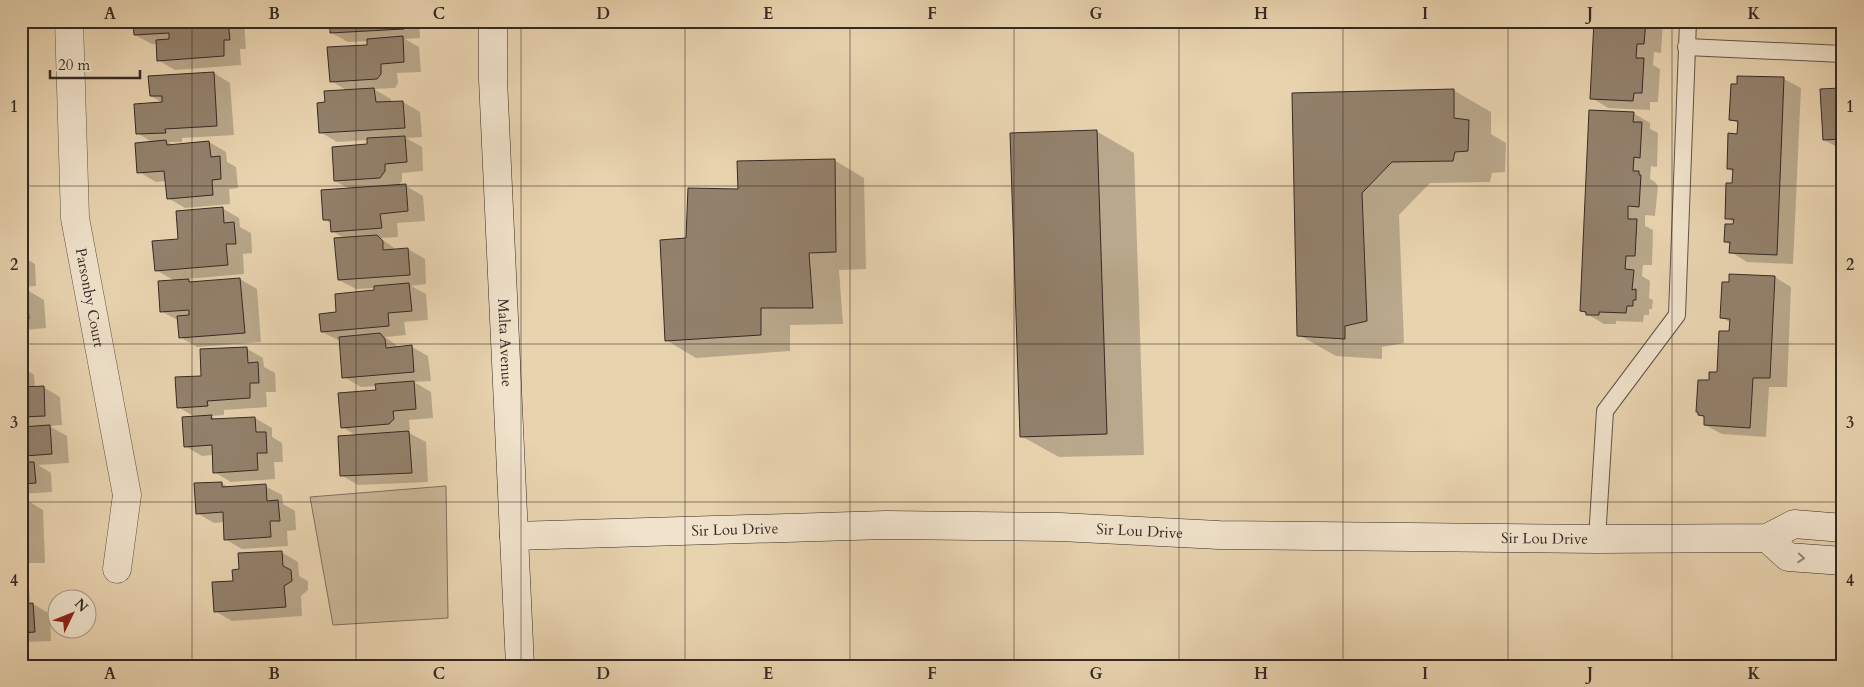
<svg xmlns="http://www.w3.org/2000/svg" width="1864" height="687" font-family="Cardo,serif">
<rect width="100%" height="100%" fill="#e8d3af"/>
<filter id="stains"><feTurbulence type="fractalNoise" baseFrequency=".004" numOctaves="4"/><feColorMatrix values="0 0 0 0 .2 0 0 0 0 .09 0 0 0 0 .02 0 0 0 .5 -.17"/></filter>
<radialGradient id="worn" r=".72"><stop offset=".6" stop-color="#630" stop-opacity="0"/><stop offset="1" stop-color="#630" stop-opacity=".3"/></radialGradient>
<polygon fill="#cab697" stroke="#80705e" points="446,486 448,618 333,625 310,497"/>
<g fill="#0003">
<polygon points="134,21 244,21 246,49 240,49 241,65 175,70 158,60 157,44 152,44 135,35"/>
<polygon points="331,21 419,21 420,38 405,39 419,47 421,72 397,73 398,83 395,88 374,89 391,99 391,103 403,102 420,112 422,137 406,138 422,147 423,171 402,173 402,181 398,186 406,186 423,196 425,221 397,223 398,237 380,238 397,250 408,249 425,259 426,284 411,286 426,294 428,320 404,322 406,335 385,337 400,348 412,347 428,356 431,381 414,382 431,392 433,418 409,420 410,429 407,432 426,442 428,482 358,485 341,475 357,436 342,427 377,391 377,386 361,387 344,377 340,341 322,332 338,313 376,292 375,288 356,289 339,280 346,239 332,231 332,224 324,219 350,189 335,181 369,145 368,140 337,142 320,132 326,104 348,91 331,81 368,46 368,41 348,42 332,33"/>
<polygon points="1595,21 1663,21 1661,53 1654,52 1653,65 1660,69 1658,102 1650,102 1650,110 1608,108 1592,98"/>
<polygon points="214,73 230,83 234,135 182,138 182,142 168,142 173,145 209,142 226,152 227,162 236,167 238,188 229,189 230,204 185,208 168,198 166,181 156,182 139,172 152,142 137,133 163,103 151,96"/>
<polygon points="1784,79 1801,88 1793,264 1747,262 1731,252 1731,245 1725,242 1735,226 1735,223 1726,218 1733,185 1734,172 1728,169 1738,135 1739,124 1731,119"/>
<polygon points="1841,89 1843,90 1843,149 1841,149 1824,140"/>
<polygon points="1453,90 1491,112 1491,134 1506,143 1505,172 1492,173 1490,182 1430,183 1399,215 1404,343 1382,347 1382,359 1336,356 1299,335 1294,94"/>
<polygon points="1633,113 1650,123 1650,129 1658,133 1657,167 1651,166 1650,179 1655,182 1658,186 1655,216 1645,215 1645,226 1653,230 1652,265 1643,265 1642,276 1650,281 1649,298 1653,300 1652,309 1649,309 1649,315 1644,315 1643,322 1616,321 1616,324 1604,324 1582,311"/>
<polygon points="1096,131 1134,153 1144,455 1059,457 1021,436"/>
<polygon points="834,160 864,178 866,269 839,270 843,324 790,325 790,351 696,358 666,340 688,239"/>
<polygon points="21,161 24,163 27,192 21,192"/>
<polygon points="222,208 239,218 240,227 251,233 252,253 243,254 244,274 186,279 194,283 240,279 257,289 261,342 197,347 180,337 179,321 161,311 175,281 156,270 180,240"/>
<polygon points="21,256 35,264 36,286 21,287"/>
<polygon points="1775,277 1791,287 1787,387 1769,387 1766,437 1722,434 1705,425 1705,418 1699,414 1710,382 1719,373 1731,333 1731,323 1721,317"/>
<polygon points="21,290 27,290 44,300 46,328 25,330 27,356 21,357"/>
<polygon points="246,348 263,358 264,367 275,373 276,392 266,392 267,407 224,410 224,415 211,416 217,420 255,418 272,428 272,437 282,443 283,462 274,462 275,479 231,482 214,472 213,455 202,456 185,446 195,417 178,407 203,377"/>
<polygon points="21,366 34,375 35,388 43,387 60,397 62,425 49,426 67,436 69,463 38,465 51,473 52,492 21,494 21,428 32,427 21,422"/>
<polygon points="221,483 230,488 265,486 282,495 283,504 295,511 296,530 287,531 288,546 242,549 225,539 224,522 214,523 197,513"/>
<polygon points="21,500 26,500 43,510 45,563 21,563"/>
<polygon points="281,552 298,562 299,576 308,581 308,590 301,596 302,616 232,621 215,611 240,571"/>
<polygon points="21,583 29,587 30,604 33,604 50,614 51,641 21,642"/>
</g>
<g fill="#93816c" stroke="#362924">
<polygon points="133,21 228,21 230,40 224,40 224,56 157,61 156,40 169,39 169,33 134,35"/>
<polygon points="330,21 403,21 404,29 330,33"/>
<polygon points="1594,21 1646,21 1644,44 1637,44 1636,58 1644,58 1642,93 1634,93 1633,101 1590,99"/>
<polygon points="403,36 404,62 381,64 381,74 377,79 330,82 327,47 367,45 367,39"/>
<polygon points="214,72 217,126 165,129 166,133 136,134 134,104 162,102 162,96 150,96 148,76"/>
<polygon points="1737,76 1784,77 1777,255 1729,253 1730,242 1724,242 1725,224 1733,224 1734,219 1725,219 1726,183 1732,183 1733,169 1727,169 1728,133 1737,134 1738,121 1729,120 1731,84 1737,84"/>
<polygon points="374,88 376,102 403,101 405,128 319,133 317,103 325,102 324,91"/>
<polygon points="1841,88 1843,94 1843,139 1823,140 1820,89"/>
<polygon points="1454,89 1454,118 1469,120 1468,151 1455,152 1453,161 1392,162 1362,193 1367,321 1345,326 1345,339 1297,336 1292,93"/>
<polygon points="1589,110 1634,112 1633,122 1642,122 1640,158 1634,157 1633,171 1639,171 1639,175 1641,175 1639,207 1628,206 1628,219 1637,219 1635,256 1626,256 1625,269 1634,270 1632,290 1636,289 1636,300 1633,300 1633,306 1627,306 1626,313 1599,312 1599,315 1586,315 1586,312 1580,311"/>
<polygon points="1097,130 1107,434 1020,437 1010,133"/>
<polygon points="405,136 407,162 385,164 385,171 380,178 334,181 332,147 367,144 367,138"/>
<polygon points="166,140 167,145 209,141 211,157 220,156 221,179 212,180 213,195 167,199 164,171 137,173 135,143"/>
<polygon points="835,159 836,252 809,253 813,308 761,308 761,335 665,341 660,240 686,238 688,188 738,189 737,161"/>
<polygon points="406,184 408,211 380,214 382,228 331,232 330,220 323,220 321,190"/>
<polygon points="223,207 224,223 234,222 236,244 226,244 228,265 155,271 152,241 178,239 176,211"/>
<polygon points="377,235 383,241 383,250 408,248 410,275 338,280 334,238"/>
<polygon points="1729,274 1775,276 1770,378 1753,378 1750,428 1704,425 1704,416 1698,415 1698,412 1696,412 1698,380 1709,380 1709,372 1717,372 1719,331 1729,331 1730,319 1720,318 1722,282 1729,282"/>
<polygon points="240,278 245,333 179,338 177,316 189,315 189,310 160,312 158,281 189,279 189,282"/>
<polygon points="409,283 412,311 388,313 389,326 321,332 319,314 336,312 335,294 374,290 374,286"/>
<polygon points="21,289 27,289 29,319 21,320"/>
<polygon points="380,333 385,339 386,348 412,345 414,372 342,378 339,337"/>
<polygon points="247,347 248,363 258,362 259,383 250,383 250,398 207,401 208,406 177,408 175,377 201,376 200,349"/>
<polygon points="414,381 416,409 393,411 394,419 389,424 341,428 338,393 376,390 375,384"/>
<polygon points="44,386 45,416 21,417 21,387"/>
<polygon points="212,415 211,419 255,417 256,432 266,432 267,453 257,453 258,470 213,473 212,445 184,447 182,417"/>
<polygon points="50,425 52,454 24,456 25,462 34,462 36,483 21,484 21,427"/>
<polygon points="409,431 412,473 340,476 338,436"/>
<polygon points="222,482 222,487 266,484 267,501 278,500 280,521 270,521 271,537 224,540 223,512 196,514 194,483"/>
<polygon points="21,499 26,499 28,554 21,554"/>
<polygon points="282,551 283,566 291,570 292,581 284,586 286,607 214,612 212,582 233,581 232,570 239,569 238,553"/>
<polygon points="33,603 35,632 21,633 21,604"/>
</g>
<g fill="none" stroke-linecap="round" stroke-linejoin="round">
<g stroke="#625447" stroke-width="18">
<g id="lane">
<polyline points="1686,47 1843,54"/>
<polyline points="1597,539 1605,411 1677,315 1688,21"/>
</g>
</g>
<g stroke="#625447" stroke-width="29">
<g id="street">
<path id="s1" d="M69 21 75 218 127 495 117 569"/>
</g>
</g>
<g stroke="#362924" stroke-width="29">
<g id="secondary">
<path id="s2" d="M493 21V79L520 666"/>
<path id="s3" d="M514 536 886 525 1060 527 1219 535 1597 539 1767 538 1794 524 1843 528"/>
<polyline points="1767,538 1788,557 1843,561"/>
</g>
</g>
<use href="#lane" stroke="#f0e2cb" stroke-width="16"/>
<use href="#street" stroke="#f0e2cb" stroke-width="28"/>
<use href="#secondary" stroke="#f0e2cb" stroke-width="28"/>
</g>
<defs><path id="oneway-chevron" d="M-2-3.5L2.5 0L-2 3.5" fill="none" stroke-width="1.6" stroke-linecap="round" stroke-linejoin="round" transform="scale(1.25)"/></defs>
<use stroke="#938678" href="#oneway-chevron" transform="translate(1801 558) rotate(4)"/>
<path fill="none" stroke="#362924" stroke-width="1" stroke-opacity="0.55" d="M192 21V666M356 21V666M521 21V666M685 21V666M850 21V666M1014 21V666M1179 21V666M1343 21V666M1508 21V666M1672 21V666M21 186H1843M21 344H1843M21 502H1843"/>
<g text-anchor="middle" dominant-baseline="central" stroke-width="4" stroke-linejoin="round" paint-order="stroke">
<g font-size="15" fill="#362924" stroke="#f0e2cb">
<text stroke="none"><textPath href="#s1" startOffset="278">Parsonby Court</textPath></text>
<text stroke="none"><textPath href="#s2" startOffset="322">Malta Avenue</textPath></text>
<text stroke="none"><textPath href="#s3" startOffset="221">Sir Lou Drive</textPath></text>
<text stroke="none"><textPath href="#s3" startOffset="626">Sir Lou Drive</textPath></text>
<text stroke="none"><textPath href="#s3" startOffset="1031">Sir Lou Drive</textPath></text>
</g>
</g>
<rect width="1864" height="687" fill="none" stroke="#e8d3af" stroke-width="55"/>
<g transform="translate(72 614) rotate(47)"><circle r="24" fill="#f0e2cb" stroke="#a69888"/>
<path d="M0-4L9 19L0 12L-9 19Z" fill="#8f2418"/>
<text y="-8" font-size="14" font-weight="bold" text-anchor="middle" fill="#362924">N</text>
</g>
<path d="M50 70v8h90v-8" fill="none" stroke="#362924" stroke-width="2.5"/>
<text x="58" y="70" font-size="15" fill="#362924" stroke="#f0e2cb" stroke-width="4" paint-order="stroke">20 m</text>
<rect x="28" y="28" width="1808" height="632" fill="none" stroke="#362924" stroke-width="2"/>
<g font-size="16" text-anchor="middle" font-weight="bold" fill="#362924">
<text x="110" y="19">A</text>
<text x="274" y="19">B</text>
<text x="439" y="19">C</text>
<text x="603" y="19">D</text>
<text x="768" y="19">E</text>
<text x="932" y="19">F</text>
<text x="1096" y="19">G</text>
<text x="1261" y="19">H</text>
<text x="1425" y="19">I</text>
<text x="1590" y="19">J</text>
<text x="1754" y="19">K</text>
<text x="14" y="112">1</text>
<text x="1850" y="112">1</text>
<text x="14" y="270">2</text>
<text x="1850" y="270">2</text>
<text x="14" y="428">3</text>
<text x="1850" y="428">3</text>
<text x="14" y="586">4</text>
<text x="1850" y="586">4</text>
<text x="110" y="679">A</text>
<text x="274" y="679">B</text>
<text x="439" y="679">C</text>
<text x="603" y="679">D</text>
<text x="768" y="679">E</text>
<text x="932" y="679">F</text>
<text x="1096" y="679">G</text>
<text x="1261" y="679">H</text>
<text x="1425" y="679">I</text>
<text x="1590" y="679">J</text>
<text x="1754" y="679">K</text>
</g>
<rect width="100%" height="100%" filter="url(#stains)"/>
<rect width="100%" height="100%" fill="url(#worn)"/>
</svg>
